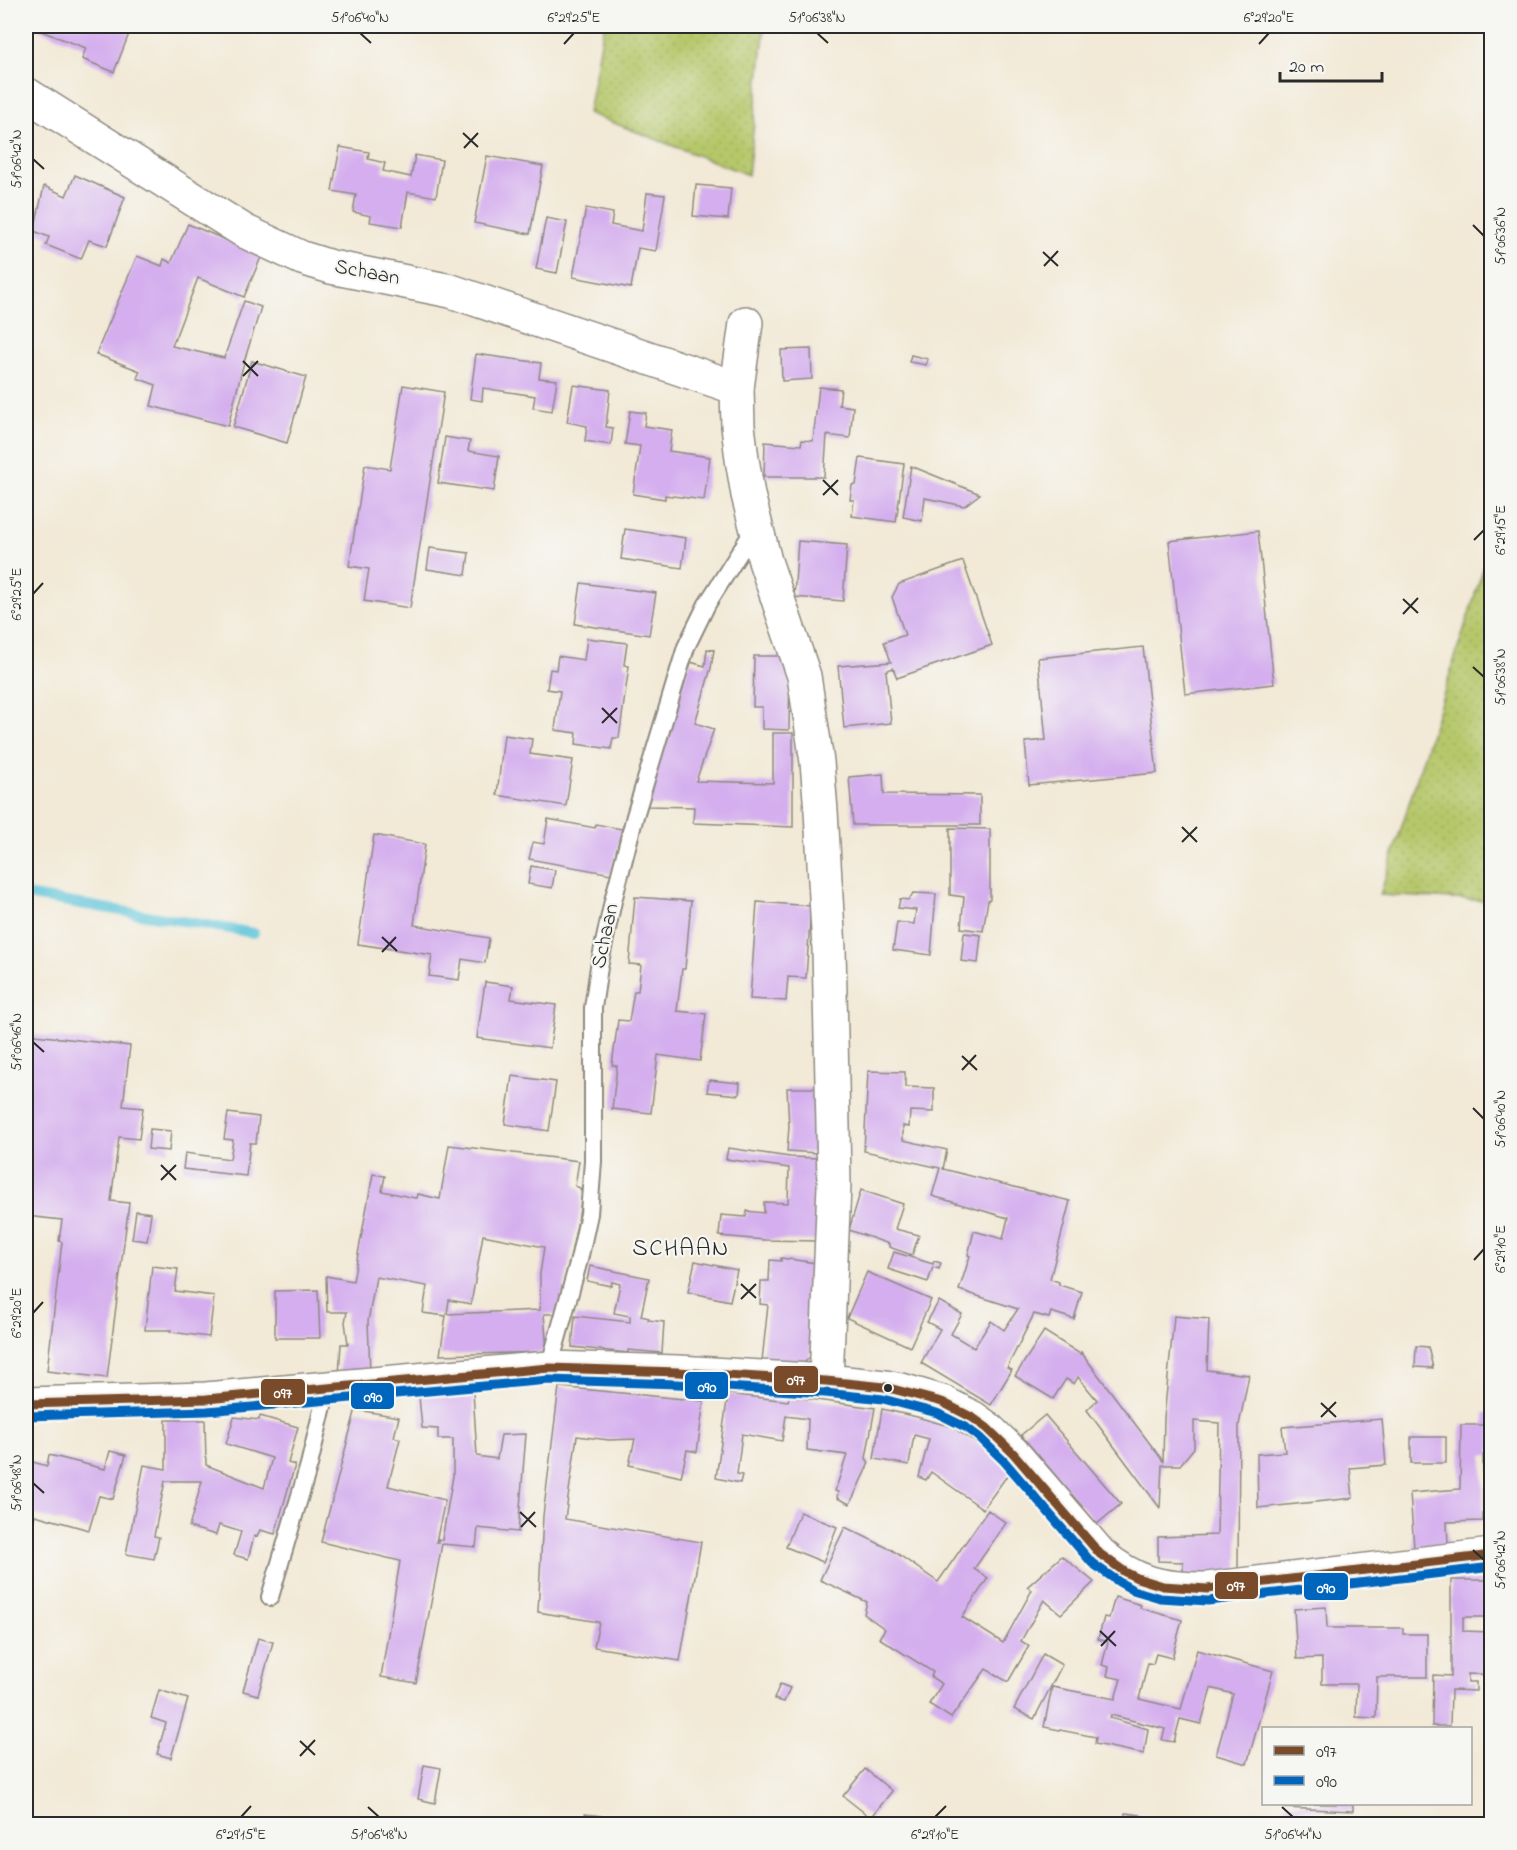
<svg xmlns="http://www.w3.org/2000/svg" width="1517" height="1850" font-family="'Indie Flower',sans-serif">
<defs>
<pattern id="grass-dots" width="8" height="8" patternUnits="userSpaceOnUse" patternTransform="scale(1.5)"><rect width="8" height="8" fill="#b6c76a"/><path d="M2 2h.1M6 6h.1" fill="none" stroke="#9dab5c" stroke-width="1.8" stroke-linecap="round"/></pattern>
</defs>
<rect width="100%" height="100%" fill="#f6f6f2"/>
<filter id="ink" filterUnits="userSpaceOnUse"><feTurbulence type="fractalNoise" baseFrequency=".0167" numOctaves="2"/><feDisplacementMap in="SourceGraphic" scale="12" xChannelSelector="R" yChannelSelector="G"/><feConvolveMatrix kernelMatrix="1 2 1 2 8 2 1 2 1" color-interpolation-filters="sRGB"/></filter>
<filter id="wash" filterUnits="userSpaceOnUse"><feTurbulence type="fractalNoise" baseFrequency=".008" numOctaves="4" result="noise"/><feDisplacementMap in="SourceGraphic" scale="24" xChannelSelector="R" yChannelSelector="G"/><feGaussianBlur stdDeviation="1.35" result="paint"/><feColorMatrix in="noise" values="0 0 0 0 0 0 0 0 0 0 0 0 0 0 0 0 0 1.4 0 .05"/><feComposite in="paint" operator="in"/></filter>
<g filter="url(#wash)">
<rect width="100%" height="100%" fill="#f2e9d6"/>
<g fill="url(#grass-dots)" stroke="#70794a" stroke-width="1.5">
<polygon points="604,26 765,26 748,175 588,113"/>
<polygon points="1491,544 1491,901 1380,895"/>
</g>
<g fill="none" stroke-linecap="round" stroke-linejoin="round">
<polyline stroke="#5cc4d9" stroke-width="10" points="26,895 254,933"/>
</g>
<g id="blocks">
<g fill="#d4aeee" fill-rule="evenodd">
<polygon points="34,26 132,26 114,72 82,59 86,48 33,28"/>
<polygon points="340,147 369,152 368,159 385,163 383,171 411,177 415,155 442,160 436,197 408,192 402,227 370,222 371,216 353,212 356,195 332,191"/>
<polygon points="487,156 543,166 530,234 474,223"/>
<polygon points="75,175 125,197 107,246 89,240 81,259 46,245 49,237 34,231 44,186 66,196"/>
<polygon points="696,185 731,188 728,219 693,216"/>
<polygon points="647,193 665,195 656,251 638,248 631,288 573,277 586,208 613,213 611,225 642,231"/>
<polygon points="546,218 567,222 557,273 536,269"/>
<polygon points="188,224 262,255 244,297 198,278 172,346 224,358 244,301 261,307 244,362 228,426 151,406 156,385 137,378 140,371 96,354 137,256 162,266 164,259 171,263"/>
<polygon points="811,349 812,379 782,381 781,350"/>
<polygon points="476,354 541,363 539,378 557,380 552,411 533,408 535,396 483,388 482,401 470,399"/>
<polygon points="911,355 928,359 926,365 909,362"/>
<polygon points="252,361 306,377 287,443 233,427"/>
<polygon points="403,385 444,392 410,608 364,601 369,569 349,566 365,465 390,469"/>
<polygon points="573,385 610,390 606,427 613,428 611,445 585,441 587,426 567,422"/>
<polygon points="819,387 841,389 839,405 853,407 850,438 827,435 824,477 764,477 765,442 801,445 802,440 813,441"/>
<polygon points="630,411 646,413 644,426 672,430 669,451 710,457 704,500 665,495 665,499 633,494 640,446 625,444"/>
<polygon points="445,437 470,441 468,451 499,456 494,491 438,483"/>
<polygon points="860,458 904,464 896,522 852,516 854,500 850,500 852,485 856,485"/>
<polygon points="911,466 980,494 964,506 925,498 922,521 903,517"/>
<polygon points="625,529 686,538 682,568 621,559"/>
<polygon points="1258,531 1274,684 1185,694 1169,541"/>
<polygon points="798,541 847,545 843,601 794,597"/>
<polygon points="430,548 469,553 466,575 427,569"/>
<polygon points="963,561 992,645 897,678 893,668 886,671 891,723 844,728 838,666 891,662 884,642 905,635 892,597 899,584"/>
<polygon points="581,583 656,593 649,635 575,624"/>
<polygon points="587,638 627,643 624,665 629,666 619,738 613,738 611,749 576,744 577,733 555,730 560,691 547,689 550,669 556,670 558,656 584,660"/>
<polygon points="1143,647 1157,773 1029,785 1025,742 1046,740 1038,658"/>
<polygon points="707,649 714,650 711,668 695,723 714,729 696,781 773,783 773,733 793,733 793,827 693,823 694,807 647,806 655,771 690,662 705,666"/>
<polygon points="754,656 790,656 789,730 762,729 762,707 753,707"/>
<polygon points="504,735 532,739 530,754 573,760 566,806 497,795"/>
<polygon points="883,774 884,794 980,795 980,825 853,825 849,777"/>
<polygon points="548,819 595,828 596,824 622,829 611,874 529,859 533,842 544,844"/>
<polygon points="950,828 990,829 990,899 988,900 983,931 961,928 964,897 950,895"/>
<polygon points="374,835 425,844 414,925 489,938 485,963 462,959 459,980 429,976 432,955 358,944"/>
<polygon points="531,866 555,870 552,888 528,884"/>
<polygon points="913,893 936,894 931,955 893,950 897,922 914,924 916,910 898,908 900,899 909,900"/>
<polygon points="635,897 691,901 685,969 682,969 677,1011 706,1014 700,1061 658,1055 651,1113 612,1109 617,1066 612,1065 618,1020 629,1021 634,991 638,991 641,965 629,964"/>
<polygon points="757,902 811,906 806,978 788,977 786,1001 750,999"/>
<polygon points="964,933 981,935 978,963 961,961"/>
<polygon points="485,982 513,986 511,999 556,1005 550,1048 477,1038"/>
<polygon points="26,1034 130,1046 123,1106 143,1108 139,1139 119,1137 111,1201 129,1203 107,1378 47,1371 62,1242 59,1241 62,1220 26,1216"/>
<polygon points="868,1071 905,1072 905,1087 934,1088 934,1112 910,1111 909,1127 903,1126 903,1140 947,1150 943,1169 1070,1201 1050,1279 1059,1282 1059,1285 1082,1292 1074,1319 1051,1312 1049,1318 1034,1314 1007,1368 1012,1370 991,1405 921,1363 940,1329 927,1322 939,1301 962,1314 951,1334 974,1348 991,1321 1004,1330 1018,1309 959,1290 970,1256 968,1255 974,1231 1003,1239 1008,1218 932,1196 940,1168 864,1151"/>
<polygon points="512,1076 556,1082 549,1131 505,1124"/>
<polygon points="709,1080 740,1083 739,1095 707,1092"/>
<polygon points="787,1088 816,1088 817,1153 787,1151 789,1127"/>
<polygon points="228,1113 259,1117 256,1143 250,1143 246,1176 183,1169 185,1153 230,1159 233,1140 224,1139"/>
<polygon points="150,1129 171,1131 169,1151 148,1149"/>
<path d="M449 1145 579 1161 575 1186 580 1188 582 1194 579 1215 559 1314H544L547 1352 440 1355 446 1316 423 1313 427 1286 376 1277 368 1321 370 1372 339 1375 341 1344H348L345 1322 347 1312H327L326 1276 353 1281 373 1174 385 1176 382 1191 415 1198H417L418 1194 440 1199ZM483 1235 544 1247 540 1274V1310L447 1314 449 1300 471 1304Z"/>
<polygon points="728,1148 790,1157 817,1158 817,1241 765,1240 719,1236 721,1215 746,1217 747,1211 764,1213 764,1202 788,1203 789,1168 726,1159"/>
<polygon points="861,1190 903,1204 895,1229 919,1235 912,1255 889,1247 889,1244 849,1230"/>
<polygon points="136,1211 151,1213 147,1241 132,1239"/>
<polygon points="894,1252 933,1264 934,1261 941,1263 939,1269 933,1267 928,1282 888,1269"/>
<polygon points="781,1258 816,1263 810,1357 804,1363 762,1361 768,1305 760,1304 761,1281 769,1281 770,1260 781,1261"/>
<polygon points="695,1261 737,1270 730,1301 688,1292"/>
<polygon points="152,1266 178,1269 175,1291 214,1296 209,1337 170,1332 171,1330 145,1330"/>
<polygon points="590,1266 649,1278 641,1316 649,1318 648,1320 664,1322 662,1353 628,1350 628,1353 572,1347 575,1316 630,1322 630,1316 614,1313 620,1284 612,1282 611,1286 587,1281"/>
<polygon points="867,1272 931,1300 910,1347 847,1318"/>
<polygon points="318,1290 320,1338 275,1338 275,1291"/>
<polygon points="1174,1316 1209,1319 1207,1370 1249,1375 1239,1425 1238,1573 1183,1575 1183,1562 1158,1561 1158,1537 1217,1535 1219,1423 1194,1421 1194,1448 1180,1465 1162,1465 1160,1508 1087,1410 1097,1400 1078,1377 1074,1384 1066,1379 1053,1399 1015,1376 1044,1331 1080,1354 1081,1352 1163,1461 1164,1418"/>
<polygon points="1416,1346 1428,1347 1433,1368 1415,1367"/>
<polygon points="559,1387 704,1401 697,1452 687,1450 681,1477 629,1465 635,1439 609,1440 577,1436 565,1519 701,1542 680,1661 594,1647 599,1622 538,1612 543,1516"/>
<polygon points="473,1391 477,1456 497,1459 501,1435 526,1434 518,1532 478,1528 476,1547 442,1544 416,1683 381,1677 400,1561 321,1542 355,1412 358,1410 399,1417 394,1437 400,1439 388,1486 445,1500 436,1542 438,1542 438,1539 442,1540 453,1476 453,1439 438,1439 438,1429 422,1428 419,1396"/>
<polygon points="728,1394 788,1401 789,1397 809,1399 875,1408 866,1458 869,1463 850,1504 837,1498 838,1492 835,1491 847,1455 807,1450 808,1419 786,1416 782,1441 742,1434 737,1474 742,1475 740,1483 716,1478"/>
<polygon points="882,1409 917,1417 952,1427 980,1445 1012,1469 983,1509 931,1472 926,1480 919,1477 929,1439 914,1435 909,1465 874,1459"/>
<polygon points="1484,1413 1491,1413 1491,1455 1483,1455 1483,1521 1447,1522 1448,1545 1414,1548 1410,1493 1460,1489 1461,1425 1484,1425"/>
<polygon points="1045,1415 1121,1504 1097,1524 1021,1435"/>
<polygon points="260,1416 298,1427 288,1463 295,1465 275,1534 260,1530 257,1537 254,1536 248,1559 234,1555 241,1532 219,1525 216,1535 189,1527 202,1481 165,1481 154,1536 159,1537 154,1559 126,1554 144,1465 166,1469 166,1420 205,1420 206,1465 264,1488 272,1458 226,1444 234,1417 259,1420"/>
<polygon points="1382,1419 1386,1465 1350,1468 1353,1498 1258,1508 1257,1454 1285,1452 1282,1427"/>
<rect x="1411" y="1437" width="35" height="26"/>
<polygon points="110,1451 126,1455 113,1499 99,1496 89,1530 35,1515 32,1526 26,1525 26,1460 47,1466 49,1455 105,1469"/>
<polygon points="988,1510 1006,1523 974,1569 988,1578 962,1617 1003,1643 1032,1590 1027,1587 1062,1556 1094,1582 1061,1614 1044,1600 1021,1641 1029,1646 1008,1682 986,1669 951,1718 929,1704 942,1684 931,1677 933,1672 879,1638 885,1629 864,1614 867,1602 820,1580 845,1527 892,1550 938,1582"/>
<polygon points="800,1512 837,1527 823,1562 786,1547"/>
<polygon points="1451,1580 1491,1580 1491,1617 1463,1617 1463,1631 1491,1632 1491,1675 1468,1674 1468,1682 1476,1682 1476,1691 1451,1690 1450,1726 1432,1726 1433,1675 1451,1676"/>
<polygon points="1115,1597 1141,1605 1140,1608 1182,1620 1172,1658 1156,1654 1153,1664 1148,1663 1139,1699 1181,1709 1197,1650 1273,1671 1247,1764 1216,1755 1233,1694 1211,1688 1201,1724 1180,1719 1174,1742 1162,1740 1165,1729 1111,1715 1110,1718 1148,1729 1144,1754 1095,1744 1096,1737 1044,1727 1052,1687 1115,1699 1121,1679 1107,1676 1109,1667 1102,1665 1108,1642 1098,1639 1104,1617 1109,1618"/>
<polygon points="1326,1607 1327,1628 1403,1628 1403,1634 1427,1634 1427,1677 1377,1677 1376,1718 1356,1717 1357,1684 1322,1684 1322,1658 1297,1659 1294,1609"/>
<polygon points="258,1638 273,1642 258,1695 243,1691"/>
<polygon points="1043,1654 1062,1665 1034,1719 1014,1709"/>
<polygon points="780,1684 790,1688 784,1702 774,1699"/>
<polygon points="159,1690 188,1699 171,1758 157,1754 166,1723 151,1718"/>
<polygon points="424,1765 441,1768 435,1803 418,1799"/>
<polygon points="865,1769 892,1791 871,1818 843,1796"/>
<polygon points="1285,1804 1353,1804 1353,1811 1285,1808"/>
<polygon points="1125,1813 1140,1815 1139,1824 1123,1824"/>
<polygon points="585,1814 601,1816 600,1824 584,1824"/>
</g>
</g>
</g>
<g filter="url(#ink)">
<use href="#blocks" fill-opacity="0" stroke="#8e8a80" stroke-width="1.5"/>
<g fill="none" stroke-linecap="round" stroke-linejoin="round">
<g stroke="#8e8a80" stroke-width="20">
<g id="service">
<polyline points="549,1368 579,1260 589,1214 593,1161 593,1008 599,967 613,901 635,816 686,647 707,604 755,528"/>
<polyline points="270,1597 309,1465 327,1389"/>
</g>
</g>
<g stroke="#8e8a80" stroke-width="36">
<g id="minor">
<polyline points="26,94 244,231 302,258 331,267 451,291 737,388"/>
<polyline points="746,323 737,388 738,426 742,459 748,495 765,561 804,676 817,762 821,811 829,949 833,1126 834,1185 826,1381"/>
<path d="M26 1404 206 1399 549 1368 678 1372 826 1381 885 1387 905 1391 942 1402 973 1418 987 1428 1013 1453 1100 1554C1135 1584 1162 1589 1207 1589L1492 1555"/>
</g>
</g>
<use href="#service" stroke="#fff" stroke-width="16"/>
<use href="#minor" stroke="#fff" stroke-width="33"/>
<g stroke="#f6f6f2" stroke-width="14">
<polyline id="bus-1" points="26,1404 206,1399 549,1368 678,1372 826,1381 885,1387 942,1402 973,1418 987,1428 1013,1453 1100,1554 1125,1572 1137,1578 1163,1586 1207,1589 1492,1555"/>
</g>
<g stroke="#f6f6f2" stroke-width="14">
<polyline id="bus-2" points="26,1416 207,1411 549,1380 677,1384 825,1393 883,1399 937,1413 967,1428 979,1437 1004,1461 1092,1563 1119,1582 1133,1590 1160,1598 1208,1601 1492,1567"/>
</g>
<use href="#bus-1" stroke="#7a4b2a" stroke-width="9"/>
<use href="#bus-2" stroke="#0065bd" stroke-width="9"/>
</g>
</g>
<path fill="none" stroke="#2b2b2b" stroke-width="2" d="M360 33 371 43M817 33 828 43M564 44 574 33M1259 44 1269 33M463 133 478 147M464 148 478 133M33 159 44 169M1473 225 1484 236M1043 252 1058 266M1044 266 1058 251M243 361 258 376M243 376 258 361M823 480 838 495M823 495 838 480M1474 540 1484 530M33 594 43 583M1403 599 1418 613M1403 614 1418 598M1473 667 1484 677M602 708 617 723M602 723 617 708M1182 827 1197 842M1182 842 1197 827M382 937 397 951M382 952 396 937M33 1042 44 1052M962 1056 977 1070M962 1070 976 1055M1473 1108 1484 1119M161 1165 176 1180M161 1180 176 1165M1474 1260 1484 1249M741 1284 756 1298M741 1299 756 1284M33 1313 43 1302M1321 1403 1336 1417M1321 1417 1336 1402M33 1483 44 1493M520 1512 536 1527M521 1527 535 1512M1473 1550 1484 1560M1100 1631 1116 1646M1101 1646 1115 1631M300 1741 315 1755M300 1756 315 1740M368 1807 379 1817M1282 1807 1293 1817M241 1817 251 1806M935 1817 946 1806"/>
<circle fill="#2b2b2b" stroke="#f6f6f2" stroke-width="2" cx="888" cy="1388" r="5"/>
<g text-anchor="middle" dominant-baseline="central" stroke-width="4.5" stroke-linejoin="round" paint-order="stroke">
<g font-size="21" fill="#2b2b2b" stroke="#f6f6f2">
<text transform="translate(367 273) rotate(11)">Schaan</text>
<text transform="translate(606 936) rotate(-78)">Schaan</text>
</g>
<g font-size="24" letter-spacing="1.5" fill="#2b2b2b" stroke="#f6f6f2">
<text x="681" y="1249">SCHAAN</text>
</g>
</g>
<g stroke="#f6f6f2" stroke-width="2">
<rect x="773" y="1365" width="46" height="29" rx="6" fill="#7a4b2a"/>
<rect x="684" y="1371" width="45" height="29" rx="6" fill="#0065bd"/>
<rect x="260" y="1378" width="46" height="28" rx="6" fill="#7a4b2a"/>
<rect x="350" y="1382" width="45" height="28" rx="6" fill="#0065bd"/>
<rect x="1214" y="1571" width="45" height="29" rx="6" fill="#7a4b2a"/>
<rect x="1303" y="1572" width="46" height="29" rx="6" fill="#0065bd"/>
</g>
<g font-size="16" text-anchor="middle" font-weight="bold" fill="#fff">
<text x="796" y="1385">097</text>
<text x="707" y="1392">090</text>
<text x="283" y="1398">097</text>
<text x="373" y="1402">090</text>
<text x="1236" y="1591">097</text>
<text x="1326" y="1593">090</text>
</g>
<rect width="1517" height="1850" fill="none" stroke="#f6f6f2" stroke-width="66"/>
<rect x="1262" y="1727" width="210" height="78" fill="#f6f6f2" stroke="#a5a5a2" stroke-width="1.5"/>
<rect x="1274" y="1746" width="30" height="9" fill="#7a4b2a" stroke="#a5a5a2" stroke-width="1.5"/>
<text x="1316" y="1757" font-size="18" fill="#2b2b2b">097</text>
<rect x="1274" y="1776" width="30" height="9" fill="#0065bd" stroke="#a5a5a2" stroke-width="1.5"/>
<text x="1316" y="1787" font-size="18" fill="#2b2b2b">090</text>
<path d="M1280 72v9h102v-9" fill="none" stroke="#2b2b2b" stroke-width="3"/>
<text x="1289" y="72" font-size="18" fill="#2b2b2b" stroke="#f6f6f2" stroke-width="4.5" paint-order="stroke">20 m</text>
<rect x="33" y="33" width="1451" height="1784" fill="none" stroke="#2b2b2b" stroke-width="2"/>
<g font-size="15" text-anchor="middle" fill="#2b2b2b">
<text x="360" y="22">51°06'40"N</text>
<text x="574" y="22">6°29'25"E</text>
<text x="817" y="22">51°06'38"N</text>
<text x="1269" y="22">6°29'20"E</text>
<text transform="translate(16 159) rotate(-90)" y="5">51°06'42"N</text>
<text transform="translate(1500 236) rotate(-90)" y="5">51°06'36"N</text>
<text transform="translate(1500 530) rotate(-90)" y="5">6°29'15"E</text>
<text transform="translate(16 594) rotate(-90)" y="5">6°29'25"E</text>
<text transform="translate(1500 677) rotate(-90)" y="5">51°06'38"N</text>
<text transform="translate(16 1042) rotate(-90)" y="5">51°06'46"N</text>
<text transform="translate(1500 1119) rotate(-90)" y="5">51°06'40"N</text>
<text transform="translate(1500 1249) rotate(-90)" y="5">6°29'10"E</text>
<text transform="translate(16 1313) rotate(-90)" y="5">6°29'20"E</text>
<text transform="translate(16 1483) rotate(-90)" y="5">51°06'48"N</text>
<text transform="translate(1500 1560) rotate(-90)" y="5">51°06'42"N</text>
<text x="241" y="1839">6°29'15"E</text>
<text x="379" y="1839">51°06'48"N</text>
<text x="935" y="1839">6°29'10"E</text>
<text x="1293" y="1839">51°06'44"N</text>
</g>
</svg>
